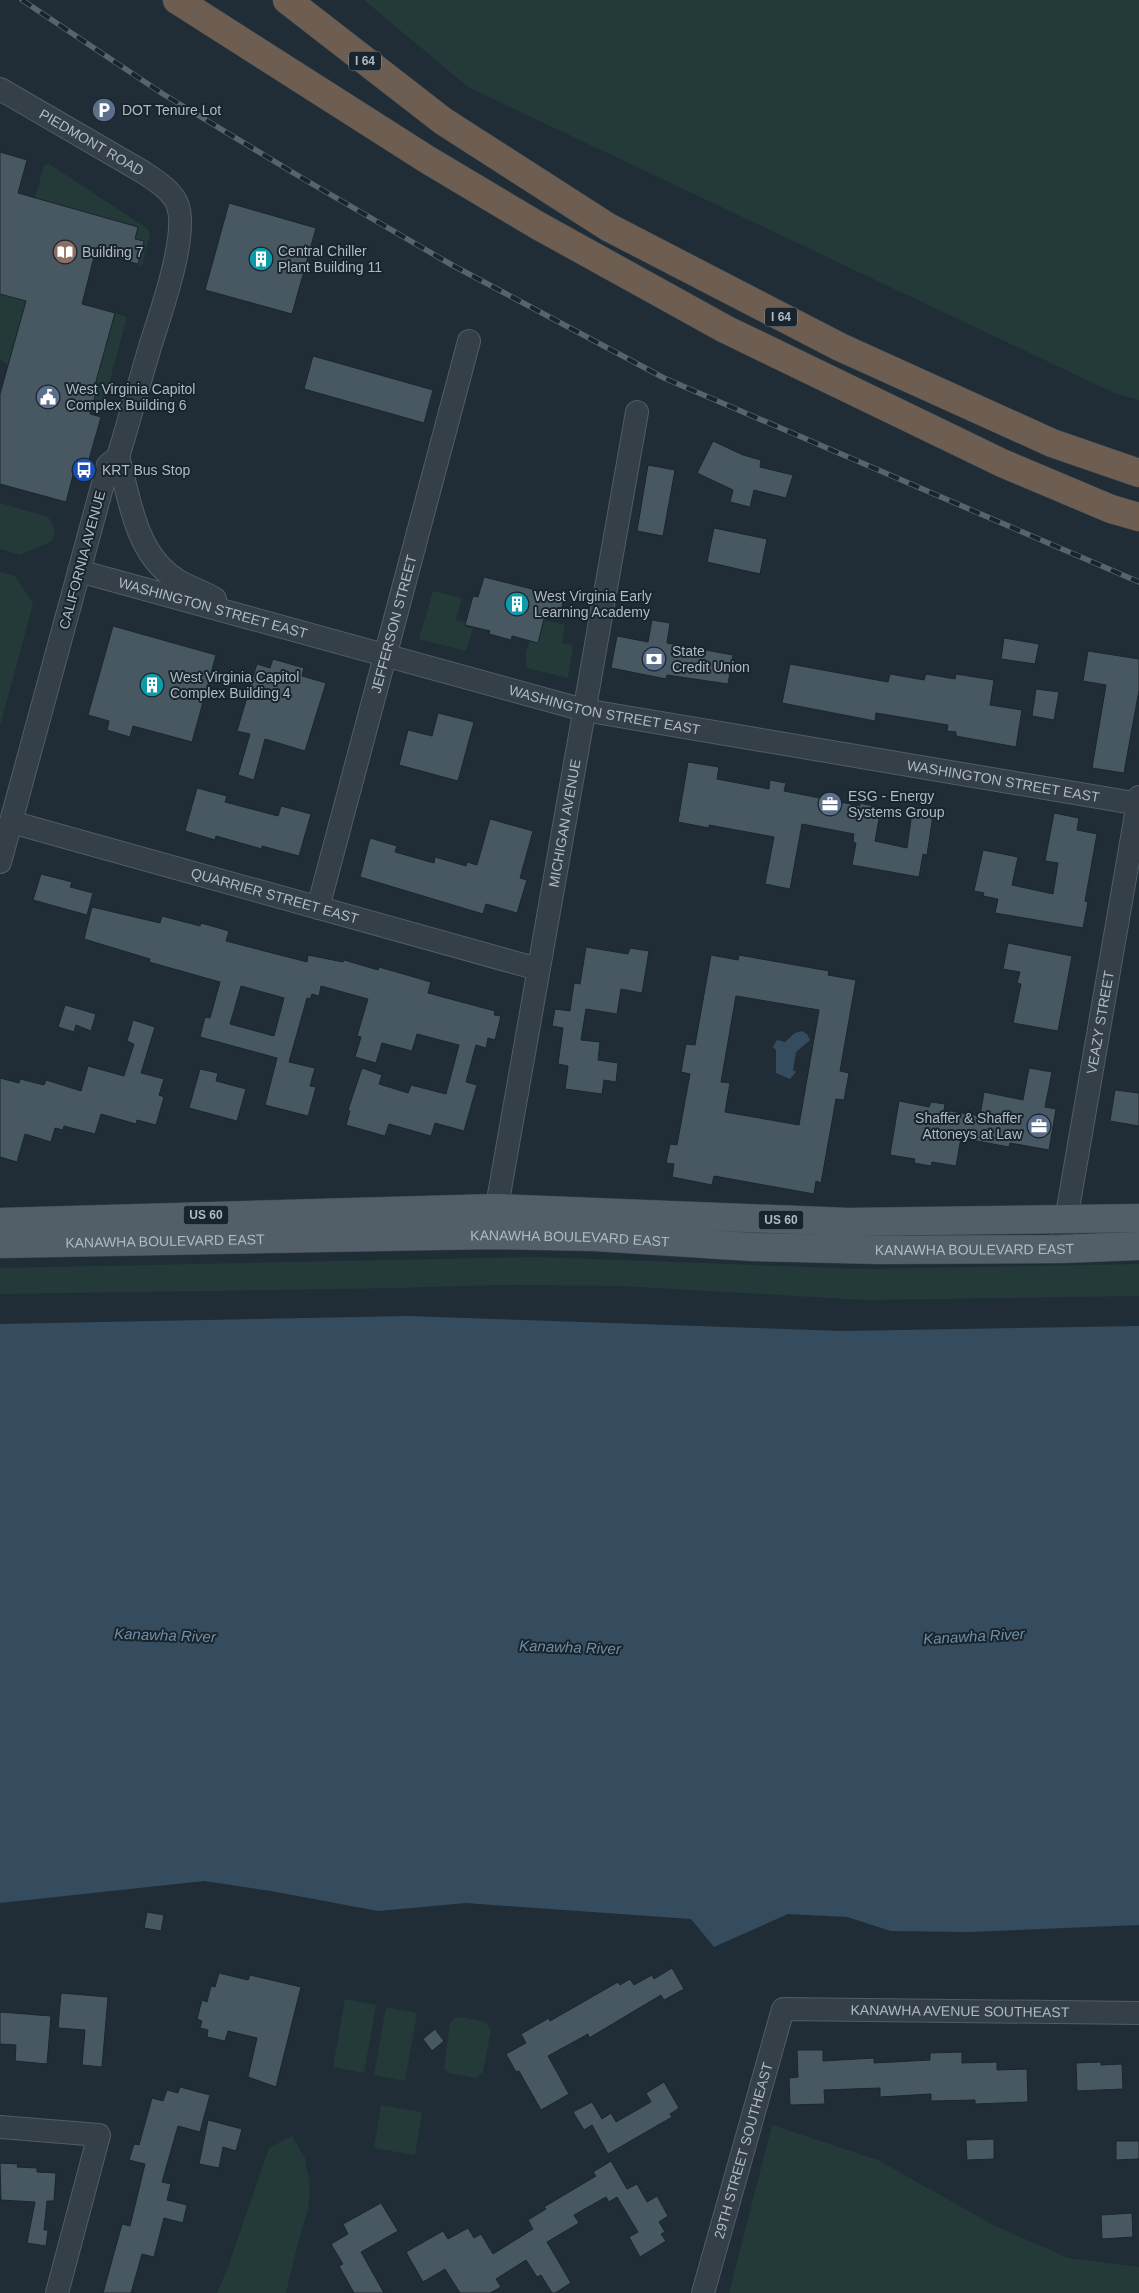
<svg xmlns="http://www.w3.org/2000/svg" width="1139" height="2293" font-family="Arial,sans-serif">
<rect width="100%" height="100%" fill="#202d37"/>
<g fill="#233a38">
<polygon points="364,0 1139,0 1139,400 1114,393 468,87"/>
<polygon points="49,164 148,229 150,234 142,266 138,264 144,241 135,239 138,227 35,198 44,165"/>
<polygon points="0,294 26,301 8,365 0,359"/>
<polygon points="115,313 127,317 104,402 94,399 96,393 93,392"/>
<polygon points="0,503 48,517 55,530 52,541 20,555 0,549"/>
<polygon points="0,572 15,576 33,604 0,726"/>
<polygon points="433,591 462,598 456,620 465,622 464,626 473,629 466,651 419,639"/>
<path d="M544 620 565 625 562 643 573 645 568 678 527 668C525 658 525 651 530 642H539Z"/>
<polygon points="538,1257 862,1269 1139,1264 1139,1296 865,1300 621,1286 500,1285 398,1288 0,1294 0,1268"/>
<polygon points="345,1999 376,2005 364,2073 333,2067"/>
<polygon points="386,2007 417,2013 405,2081 374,2075"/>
<polygon points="461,2017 485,2022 491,2030 483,2072 476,2078 448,2073 444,2068 450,2023 455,2018"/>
<polygon points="381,2105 422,2112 415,2155 374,2148"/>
<polygon points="772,2125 878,2160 993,2225 1068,2258 1139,2267 1139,2293 729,2293"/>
<polygon points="292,2136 305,2158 310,2185 308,2210 300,2235 286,2293 217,2293 228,2267 269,2148"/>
</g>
<g fill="#344c5e">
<polygon points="802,1031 807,1034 810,1040 796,1052 793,1070 796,1072 790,1079 776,1073 776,1050 773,1047 777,1040 785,1042 795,1033"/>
<polygon points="408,1316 843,1331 1139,1326 1139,1925 968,1932 891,1931 847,1917 788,1914 714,1947 691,1919 466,1903 378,1911 271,1891 204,1881 0,1903 0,1324"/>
</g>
<g fill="#485863" stroke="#1b262e" fill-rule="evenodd">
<polygon points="0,152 27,160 18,193 138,227 135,239 144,241 138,264 95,253 82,304 115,313 93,392 96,393 90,414 101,417 88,463 77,460 66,502 0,484 0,394 26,301 0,294"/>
<polygon points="229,203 316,228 292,314 205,290"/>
<polygon points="313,356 433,390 424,423 304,389"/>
<polygon points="713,441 743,455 761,460 760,467 793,475 786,498 754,490 750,507 730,502 733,490 697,473"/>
<polygon points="648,465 675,470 663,536 637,531"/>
<polygon points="714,528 767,539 760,574 707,562"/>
<polygon points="484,577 564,597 560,615 546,611 538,643 512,636 511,640 489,634 490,631 465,625 473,596 478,597"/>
<polygon points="652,620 670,623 667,643 733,655 728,684 667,675 666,679 611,668 617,636 648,642"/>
<polygon points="113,626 216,655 192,742 133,726 130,737 107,730 109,721 88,715"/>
<polygon points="1004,638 1039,644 1035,664 1001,659"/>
<polygon points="1088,651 1139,659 1139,690 1124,773 1092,768 1106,685 1083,681"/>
<polygon points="273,659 304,668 302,676 326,683 305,751 265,739 254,780 238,775 250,734 237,731 257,664 270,668"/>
<polygon points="790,664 888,682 890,674 924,680 926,674 955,679 956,674 994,680 990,705 1022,710 1016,747 956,736 956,732 947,731 948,725 876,713 875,721 782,703"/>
<polygon points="1036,689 1059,692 1054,720 1032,716"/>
<polygon points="438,713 474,722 458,781 399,765 408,730 432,736"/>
<polygon points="688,762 719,767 717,779 769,789 770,780 786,783 784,791 860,806 860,803 881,808 875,841 907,848 912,812 933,815 927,855 923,854 919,877 852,865 856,843 853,842 854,834 802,824 790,889 765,884 774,837 709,825 709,828 678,822"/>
<polygon points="197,788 227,796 225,802 278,816 281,806 311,814 299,856 262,846 262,849 216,836 215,840 185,831"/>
<polygon points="1054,813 1079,818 1077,830 1097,834 1085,901 1088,902 1083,928 995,913 998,899 983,896 984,893 974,891 983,850 1018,857 1012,885 1053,894 1058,863 1045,861"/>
<polygon points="490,819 533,831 520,878 527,880 517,913 486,904 483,914 360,877 370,838 397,846 395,852 434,863 435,857 466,866 467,862 477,865"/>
<polygon points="41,874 72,882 70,887 93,893 87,915 33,900"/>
<path d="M92 907 160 923 162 916 200 926 201 923 229 931 226 941 307 962 308 955 343 962 344 960 378 970 379 967 431 982 428 993 495 1011 494 1015 501 1016 495 1040 488 1038 486 1048 476 1045 466 1082 477 1085 464 1131 435 1123 431 1136 389 1124 385 1136 346 1125 350 1111 348 1110 362 1068 382 1075 379 1084 408 1093 411 1085 446 1094 459 1045 417 1034 412 1051 382 1043 376 1063 355 1057 361 1037 357 1036 368 999 321 986 319 996 312 994 310 999 307 998 289 1062 315 1068 310 1086 316 1087 308 1116 265 1105 277 1058 200 1037 205 1017 210 1018 220 982 149 962 150 959 84 939ZM241 986 284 998 274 1036 230 1024Z"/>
<polygon points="1008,943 1072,956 1058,1031 1013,1023 1021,984 1017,983 1020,972 1003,969"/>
<polygon points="586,947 628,954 630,948 649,951 642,993 621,989 617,1014 586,1009 581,1040 600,1042 598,1060 618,1063 616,1082 604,1080 602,1094 565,1089 568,1066 558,1064 563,1028 552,1026 555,1009 570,1011 574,983 580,984"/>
<path d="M711 955 738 960 739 955 829 971 828 975 856 980 840 1071 849 1073 844 1100 836 1099 821 1183 816 1181 814 1194 714 1176 712 1185 672 1177 674 1164 666 1163 670 1144 677 1145 690 1074 681 1072 686 1044 695 1045ZM736 996 819 1010 799 1125 725 1112 730 1083 721 1082Z"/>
<polygon points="65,1005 96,1014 91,1031 76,1025 74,1032 58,1027"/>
<polygon points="133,1020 155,1027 141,1073 164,1079 159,1095 164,1097 156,1125 137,1120 136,1124 101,1114 95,1134 64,1126 63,1130 55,1128 51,1142 25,1134 17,1162 0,1157 0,1078 19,1083 20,1079 44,1085 46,1080 81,1091 88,1066 124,1076 134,1044 127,1041"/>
<polygon points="1029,1068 1052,1072 1045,1107 1056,1109 1049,1150 1010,1143 1009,1147 961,1138 956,1166 932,1162 931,1166 914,1163 915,1159 890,1155 899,1101 929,1107 931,1102 945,1104 944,1110 980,1116 984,1092 1023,1100"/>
<polygon points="200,1069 218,1073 216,1081 246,1089 237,1121 189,1108"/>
<polygon points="1115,1090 1139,1093 1139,1126 1110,1121"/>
<polygon points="147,1912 164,1915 161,1931 144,1928"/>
<polygon points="672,1968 684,1989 664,2000 661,1995 589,2038 588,2034 548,2056 569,2094 541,2110 519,2071 516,2072 506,2054 526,2043 521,2034 549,2018 550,2021 618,1982 620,1985 630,1979 634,1985 652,1975 654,1979"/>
<polygon points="219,1973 248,1980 250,1975 301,1987 276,2087 248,2077 257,2038 228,2031 225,2041 207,2037 208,2030 200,2028 202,2021 197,2019 202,2000 207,2002 211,1986 215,1987"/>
<polygon points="61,1993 108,1997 102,2067 82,2065 85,2030 58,2028"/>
<polygon points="0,2012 51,2016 47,2064 15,2061 16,2045 0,2044"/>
<polygon points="435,2029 444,2041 432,2051 423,2039"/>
<polygon points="797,2050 823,2050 823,2061 874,2058 874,2063 930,2060 930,2053 962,2052 962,2063 997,2062 997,2070 1027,2069 1028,2102 975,2104 975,2100 931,2101 931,2094 880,2097 880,2088 824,2090 825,2104 790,2105 789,2078 798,2077"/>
<polygon points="1101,2062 1101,2065 1122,2064 1123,2089 1077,2091 1076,2063"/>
<polygon points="664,2082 679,2108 670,2114 672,2117 608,2154 592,2125 584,2130 573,2112 592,2102 602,2119 611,2113 616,2122 651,2102 646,2093"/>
<polygon points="180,2087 210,2095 200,2132 178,2126 162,2182 171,2184 167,2200 187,2205 183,2223 164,2218 154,2257 142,2254 131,2293 103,2293 122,2224 130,2226 145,2164 129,2160 134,2144 139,2145 152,2098 163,2101 167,2090 178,2093"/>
<polygon points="208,2120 242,2129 236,2151 223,2147 219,2168 199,2164"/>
<polygon points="994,2139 994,2159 967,2160 966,2140"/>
<polygon points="1116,2141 1139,2141 1139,2159 1116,2160"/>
<polygon points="611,2161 627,2189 637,2184 647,2202 657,2196 668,2216 659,2222 665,2232 661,2234 666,2241 640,2257 629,2237 638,2232 617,2197 609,2202 606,2197 574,2215 579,2223 547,2242 571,2283 555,2293 552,2293 541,2275 537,2277 526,2260 496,2279 501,2287 490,2293 460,2293 445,2269 423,2282 406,2252 443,2231 448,2239 468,2228 474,2238 481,2234 493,2254 533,2229 528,2220 546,2209 544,2207 596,2176 593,2172"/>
<polygon points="0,2163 18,2164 17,2167 37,2168 37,2172 56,2173 54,2201 47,2201 44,2230 48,2230 46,2246 27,2243 35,2202 1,2200"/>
<polygon points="381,2203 398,2231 361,2252 384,2293 354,2293 339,2266 343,2264 331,2244 348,2234 343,2224"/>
<polygon points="1132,2213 1133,2237 1102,2239 1101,2215"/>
</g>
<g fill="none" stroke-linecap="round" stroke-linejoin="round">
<g stroke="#515d65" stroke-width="24">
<g id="minor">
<path id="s1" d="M0 89 143 172C155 180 173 191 178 206 188 238 160 314 150 347 139 384 129 421 118 457L108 465 0 862"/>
<path d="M118 457C130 499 135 554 177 580 189 588 203 591 215 599"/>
<path id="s2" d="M79 571 584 710 1139 804"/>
<path id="s3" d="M11 822 538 969"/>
<path id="s4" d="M318 908 469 341"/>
<path id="s5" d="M494 1223 637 412"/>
<path id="s6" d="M1061 1249 1139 797"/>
<polyline points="0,2127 99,2135 57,2293"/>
<path id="s7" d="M703 2293 783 2009 1139 2013"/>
</g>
</g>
<g stroke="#3d4851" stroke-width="29">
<g id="major">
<polyline points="0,1222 496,1208 848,1222 1139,1218"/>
<path id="s8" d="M0 1244 492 1235 595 1237 752 1247 880 1250 1061 1249 1139 1246"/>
</g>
</g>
<g stroke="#3e4a52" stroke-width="29">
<g id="highway">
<polyline points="177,0 428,160 537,225 725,329 1002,463 1111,509 1139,517"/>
<polyline points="287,0 443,121 608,227 840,347 1052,443 1139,473"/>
</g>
</g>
<use href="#minor" stroke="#343f48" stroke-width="22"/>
<use href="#major" stroke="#525e68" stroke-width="28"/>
<use href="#highway" stroke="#6d5e51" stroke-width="28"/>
<g stroke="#56646f" stroke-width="5.5">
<polyline id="rail" points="22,0 163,94 302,178 452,265 664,378 1139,582"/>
</g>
<use href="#rail" stroke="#19242c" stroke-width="4" stroke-dasharray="11" stroke-linecap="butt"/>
</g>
<defs>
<g id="parking-disc" transform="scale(1.25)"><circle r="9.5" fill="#5c6f8a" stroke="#19242c"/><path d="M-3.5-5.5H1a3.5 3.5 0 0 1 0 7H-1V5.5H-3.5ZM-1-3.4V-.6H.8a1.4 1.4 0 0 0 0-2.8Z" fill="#fff"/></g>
<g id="library-disc" transform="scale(1.25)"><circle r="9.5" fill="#8d6e63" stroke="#19242c"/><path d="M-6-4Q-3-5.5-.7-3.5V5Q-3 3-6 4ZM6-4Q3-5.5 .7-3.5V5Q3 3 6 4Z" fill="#fff"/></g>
<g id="building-disc" transform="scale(1.25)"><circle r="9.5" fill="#0f9aa8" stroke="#19242c"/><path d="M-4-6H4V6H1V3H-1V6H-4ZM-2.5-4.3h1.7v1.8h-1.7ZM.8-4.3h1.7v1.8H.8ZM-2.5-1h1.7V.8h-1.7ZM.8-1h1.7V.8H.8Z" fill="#fff"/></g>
<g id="civic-disc" transform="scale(1.25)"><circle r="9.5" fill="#5c6f8a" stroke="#19242c"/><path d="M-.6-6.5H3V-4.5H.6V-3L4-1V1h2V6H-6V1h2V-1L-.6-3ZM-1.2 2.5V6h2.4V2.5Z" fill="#fff"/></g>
<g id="bus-disc" transform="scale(1.25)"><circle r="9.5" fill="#1a4fb4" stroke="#19242c"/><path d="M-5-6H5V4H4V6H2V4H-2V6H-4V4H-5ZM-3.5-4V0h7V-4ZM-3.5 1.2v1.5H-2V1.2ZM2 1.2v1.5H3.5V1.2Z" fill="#fff"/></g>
<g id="bank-disc" transform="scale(1.25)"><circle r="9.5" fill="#5c6f8a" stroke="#19242c"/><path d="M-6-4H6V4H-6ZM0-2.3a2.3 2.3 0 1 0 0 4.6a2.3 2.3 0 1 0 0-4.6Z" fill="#fff"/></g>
<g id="office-disc" transform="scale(1.25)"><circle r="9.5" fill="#5c6f8a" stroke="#19242c"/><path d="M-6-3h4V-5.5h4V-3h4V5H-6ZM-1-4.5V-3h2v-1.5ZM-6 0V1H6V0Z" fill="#fff"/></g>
</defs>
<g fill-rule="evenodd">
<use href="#parking-disc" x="104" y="110"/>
<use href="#library-disc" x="65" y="252"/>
<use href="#building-disc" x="261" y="259"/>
<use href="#civic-disc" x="48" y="397"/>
<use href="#bus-disc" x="84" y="470"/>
<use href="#building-disc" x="517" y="604"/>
<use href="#bank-disc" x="654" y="659"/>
<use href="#building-disc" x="152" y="685"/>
<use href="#office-disc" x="830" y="804"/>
<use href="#office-disc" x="1039" y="1126"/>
</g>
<g text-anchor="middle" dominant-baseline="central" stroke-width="4" stroke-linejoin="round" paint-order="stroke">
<g fill="#19242c" stroke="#818d96" stroke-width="1">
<rect x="349" y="51.5" width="32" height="19" rx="4"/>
<rect x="765" y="307.5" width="32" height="19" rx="4"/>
<rect x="183.5" y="1205.5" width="45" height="19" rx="4"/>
<rect x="758.5" y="1210.5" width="45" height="19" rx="4"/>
</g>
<g font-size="12" font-weight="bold" fill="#aebac4">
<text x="365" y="61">I 64</text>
<text x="781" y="317">I 64</text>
<text x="206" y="1215">US 60</text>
<text x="781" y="1220">US 60</text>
</g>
<g font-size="14" fill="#aebac4" stroke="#19242c" text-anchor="start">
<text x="122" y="110">DOT Tenure Lot</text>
<text x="278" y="251">Central Chiller<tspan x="278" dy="16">Plant Building 11</tspan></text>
<text x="82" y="252">Building 7</text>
<text x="66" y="389">West Virginia Capitol<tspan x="66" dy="16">Complex Building 6</tspan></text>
<text x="102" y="470">KRT Bus Stop</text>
<text x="534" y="596">West Virginia Early<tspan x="534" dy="16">Learning Academy</tspan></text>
<text x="672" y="651">State<tspan x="672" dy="16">Credit Union</tspan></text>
<text x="170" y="677">West Virginia Capitol<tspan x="170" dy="16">Complex Building 4</tspan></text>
<text x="848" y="796">ESG - Energy<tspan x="848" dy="16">Systems Group</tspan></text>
<text x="1022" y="1118" text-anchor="end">Shaffer &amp; Shaffer<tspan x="1022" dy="16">Attoneys at Law</tspan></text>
</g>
<g font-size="14" fill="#aebac4" stroke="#19242c">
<text stroke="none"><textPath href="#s1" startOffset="106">PIEDMONT ROAD</textPath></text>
<text transform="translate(82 560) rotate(-75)">CALIFORNIA AVENUE</text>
<text stroke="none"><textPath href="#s2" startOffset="139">WASHINGTON STREET EAST</textPath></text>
<text stroke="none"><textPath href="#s4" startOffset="294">JEFFERSON STREET</textPath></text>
<text stroke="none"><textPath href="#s2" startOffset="544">WASHINGTON STREET EAST</textPath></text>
<text stroke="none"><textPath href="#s2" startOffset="949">WASHINGTON STREET EAST</textPath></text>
<text stroke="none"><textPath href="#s5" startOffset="406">MICHIGAN AVENUE</textPath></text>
<text stroke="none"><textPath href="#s3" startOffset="274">QUARRIER STREET EAST</textPath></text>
<text stroke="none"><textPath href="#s6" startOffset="230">VEAZY STREET</textPath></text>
<text stroke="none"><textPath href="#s8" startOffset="570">KANAWHA BOULEVARD EAST</textPath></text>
<text stroke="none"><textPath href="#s8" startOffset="165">KANAWHA BOULEVARD EAST</textPath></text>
<text stroke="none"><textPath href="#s8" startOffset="975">KANAWHA BOULEVARD EAST</textPath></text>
<text stroke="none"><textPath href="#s7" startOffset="472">KANAWHA AVENUE SOUTHEAST</textPath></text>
<text stroke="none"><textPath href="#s7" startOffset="148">29TH STREET SOUTHEAST</textPath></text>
</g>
<g font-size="15" font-style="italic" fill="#6f8fa8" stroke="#19242c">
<text transform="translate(165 1635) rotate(2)">Kanawha River</text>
<text transform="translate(974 1636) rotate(-3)">Kanawha River</text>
<text transform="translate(570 1647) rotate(2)">Kanawha River</text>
</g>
</g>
</svg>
